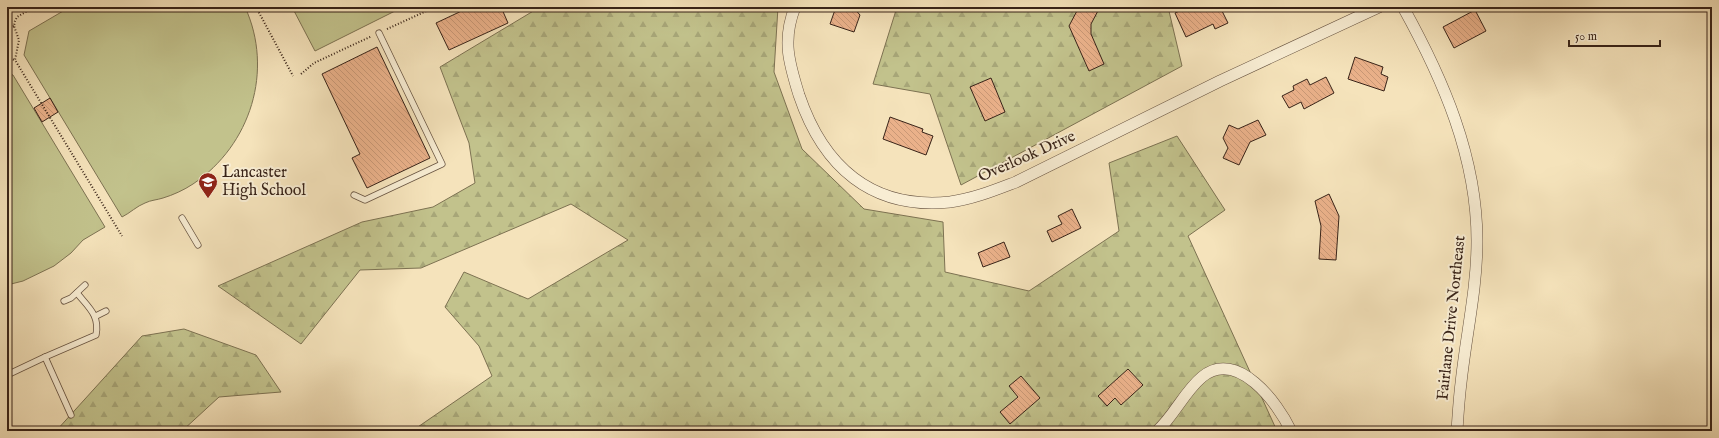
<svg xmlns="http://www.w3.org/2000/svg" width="1719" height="438" font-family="'IM FELL English',serif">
<defs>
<pattern id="forest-firs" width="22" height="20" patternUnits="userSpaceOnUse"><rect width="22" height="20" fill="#c2c28c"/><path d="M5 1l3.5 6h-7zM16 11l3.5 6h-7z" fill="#a7a678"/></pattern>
<pattern id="building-back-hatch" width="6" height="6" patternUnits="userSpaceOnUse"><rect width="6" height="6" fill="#eab18a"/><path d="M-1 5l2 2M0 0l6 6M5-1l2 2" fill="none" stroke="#c99876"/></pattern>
</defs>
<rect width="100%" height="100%" fill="#f5e3bb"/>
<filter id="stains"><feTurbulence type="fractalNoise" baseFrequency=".005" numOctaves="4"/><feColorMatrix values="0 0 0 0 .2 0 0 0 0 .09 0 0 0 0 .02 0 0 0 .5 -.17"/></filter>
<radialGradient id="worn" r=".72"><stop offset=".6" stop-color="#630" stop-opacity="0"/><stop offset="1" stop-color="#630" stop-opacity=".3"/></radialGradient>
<g fill="#c2c28c" stroke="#7d7252">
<path d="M70 7H245C274 70 251 145 193 184 184 190 173 195 163 198 157 200 151 200 145 203 137 206 130 213 122 217L24 55 29 31Z"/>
<polygon points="292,7 403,7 315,51"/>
<polygon points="7,73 13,75 105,227 83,240 71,253 54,266 23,281 7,285"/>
</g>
<g fill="url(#forest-firs)" stroke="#7d7252">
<polygon points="540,7 778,7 774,72 802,149 864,209 943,222 945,272 1029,291 1119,231 1109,163 1177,136 1225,210 1188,236 1277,431 412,431 492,376 479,346 445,307 464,272 528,299 628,240 571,204 421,268 360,270 301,344 218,286 362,222 433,207 475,183 469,143 440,67"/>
<polygon points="897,7 1168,7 1182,66 961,185 930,94 873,84"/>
<polygon points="184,329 256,355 281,392 219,397 182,431 56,431 142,336"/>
</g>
<g fill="url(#building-back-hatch)" stroke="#382318">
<polygon points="470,7 501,7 508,23 449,50 436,23"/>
<polygon points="836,7 853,7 860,15 854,32 830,24"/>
<polygon points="1079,7 1100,7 1091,24 1091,34 1104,64 1089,71 1069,26"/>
<polygon points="1188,7 1220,7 1228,23 1215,29 1213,24 1186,37 1175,13"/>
<polygon points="1475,10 1486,31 1454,48 1443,27"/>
<polygon points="377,47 430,158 367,188 352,158 360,154 322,74"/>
<polygon points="1355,57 1383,67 1381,74 1388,77 1384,91 1348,79"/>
<polygon points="1326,77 1334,93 1304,109 1301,102 1289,108 1282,96 1294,90 1293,86 1307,79 1310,85"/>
<polygon points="991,78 1005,112 985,121 970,87"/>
<polygon points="50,98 58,112 42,122 34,108"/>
<polygon points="890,117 923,129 922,132 933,136 926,155 883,139"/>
<polygon points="1258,120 1266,135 1250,142 1239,165 1223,158 1228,148 1223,138 1229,125 1238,129"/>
<polygon points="1329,194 1339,216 1336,260 1319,259 1321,226 1315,201"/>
<polygon points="1072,209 1081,228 1052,242 1047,231 1062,224 1058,216"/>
<polygon points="1004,242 1010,257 983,267 978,253"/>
<polygon points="1128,369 1143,385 1121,405 1115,398 1107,406 1098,396"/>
<polygon points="1021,376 1040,398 1010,424 1000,412 1018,397 1009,386"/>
</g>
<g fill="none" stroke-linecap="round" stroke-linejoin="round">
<g stroke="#675341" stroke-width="7">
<g id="lane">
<polyline points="354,195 365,200 442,164 379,33"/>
<polyline points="182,218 198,245"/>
<polyline points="64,301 71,298 85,285"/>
<polyline points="96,316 106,311"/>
<polyline points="45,357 71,415"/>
<path d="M7 375 45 357 96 335C100 315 88 307 77 293"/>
</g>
</g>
<g stroke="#675341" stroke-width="12">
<g id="street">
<path d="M795 7C782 40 789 63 799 95 823 166 871 210 950 202 973 199 995 190 1016 182L1220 81 1379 7"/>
<path d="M1403 7C1443 79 1477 157 1477 241 1477 289 1466 335 1461 383 1459 399 1458 415 1457 431"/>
<path d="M1157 431C1174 416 1184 392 1202 377 1237 348 1278 403 1291 431"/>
</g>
</g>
<g stroke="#382318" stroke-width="2" stroke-dasharray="1 2" stroke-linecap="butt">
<polyline points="34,7 17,17 15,21 14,26 19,40 15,60 122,236"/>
<polyline points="256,7 293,76"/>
<polyline points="7,13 16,7"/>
<polyline points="7,28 14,26"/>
<polyline points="387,29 435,7"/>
<polyline points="7,58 15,60"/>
<polyline points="301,74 314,63 372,36"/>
</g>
<use href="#lane" stroke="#f8edd3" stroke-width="5.5"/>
<use href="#street" stroke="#f8edd3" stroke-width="11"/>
</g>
<defs>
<g id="school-pin" transform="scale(1)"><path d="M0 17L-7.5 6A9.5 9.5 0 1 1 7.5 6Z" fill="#8f2418" stroke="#f8edd3"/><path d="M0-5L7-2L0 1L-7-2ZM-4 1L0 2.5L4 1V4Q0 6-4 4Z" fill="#fff"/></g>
</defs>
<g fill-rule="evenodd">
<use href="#school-pin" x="208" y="182"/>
</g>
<g text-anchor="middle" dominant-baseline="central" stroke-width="4" stroke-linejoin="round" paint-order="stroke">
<g font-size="16" fill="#382318" stroke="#f8edd3">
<text transform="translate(1027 157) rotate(-24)">Overlook Drive</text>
<text transform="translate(1452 318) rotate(-84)">Fairlane Drive Northeast</text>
</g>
<g font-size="16" fill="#382318" stroke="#f8edd3" text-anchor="start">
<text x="222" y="173">Lancaster<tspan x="222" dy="18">High School</tspan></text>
</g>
</g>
<rect width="1719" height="438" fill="none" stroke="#f5e3bb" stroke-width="24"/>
<rect x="8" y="8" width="1703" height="422" fill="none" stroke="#382318" stroke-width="2"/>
<rect x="12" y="12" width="1695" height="414" fill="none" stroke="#382318"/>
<path d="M1569 40v6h91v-6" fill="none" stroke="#382318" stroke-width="2"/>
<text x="1575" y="40" font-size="12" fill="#382318" stroke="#f8edd3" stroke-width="3" paint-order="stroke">50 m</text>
<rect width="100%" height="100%" filter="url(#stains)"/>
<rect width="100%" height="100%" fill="url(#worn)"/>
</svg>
